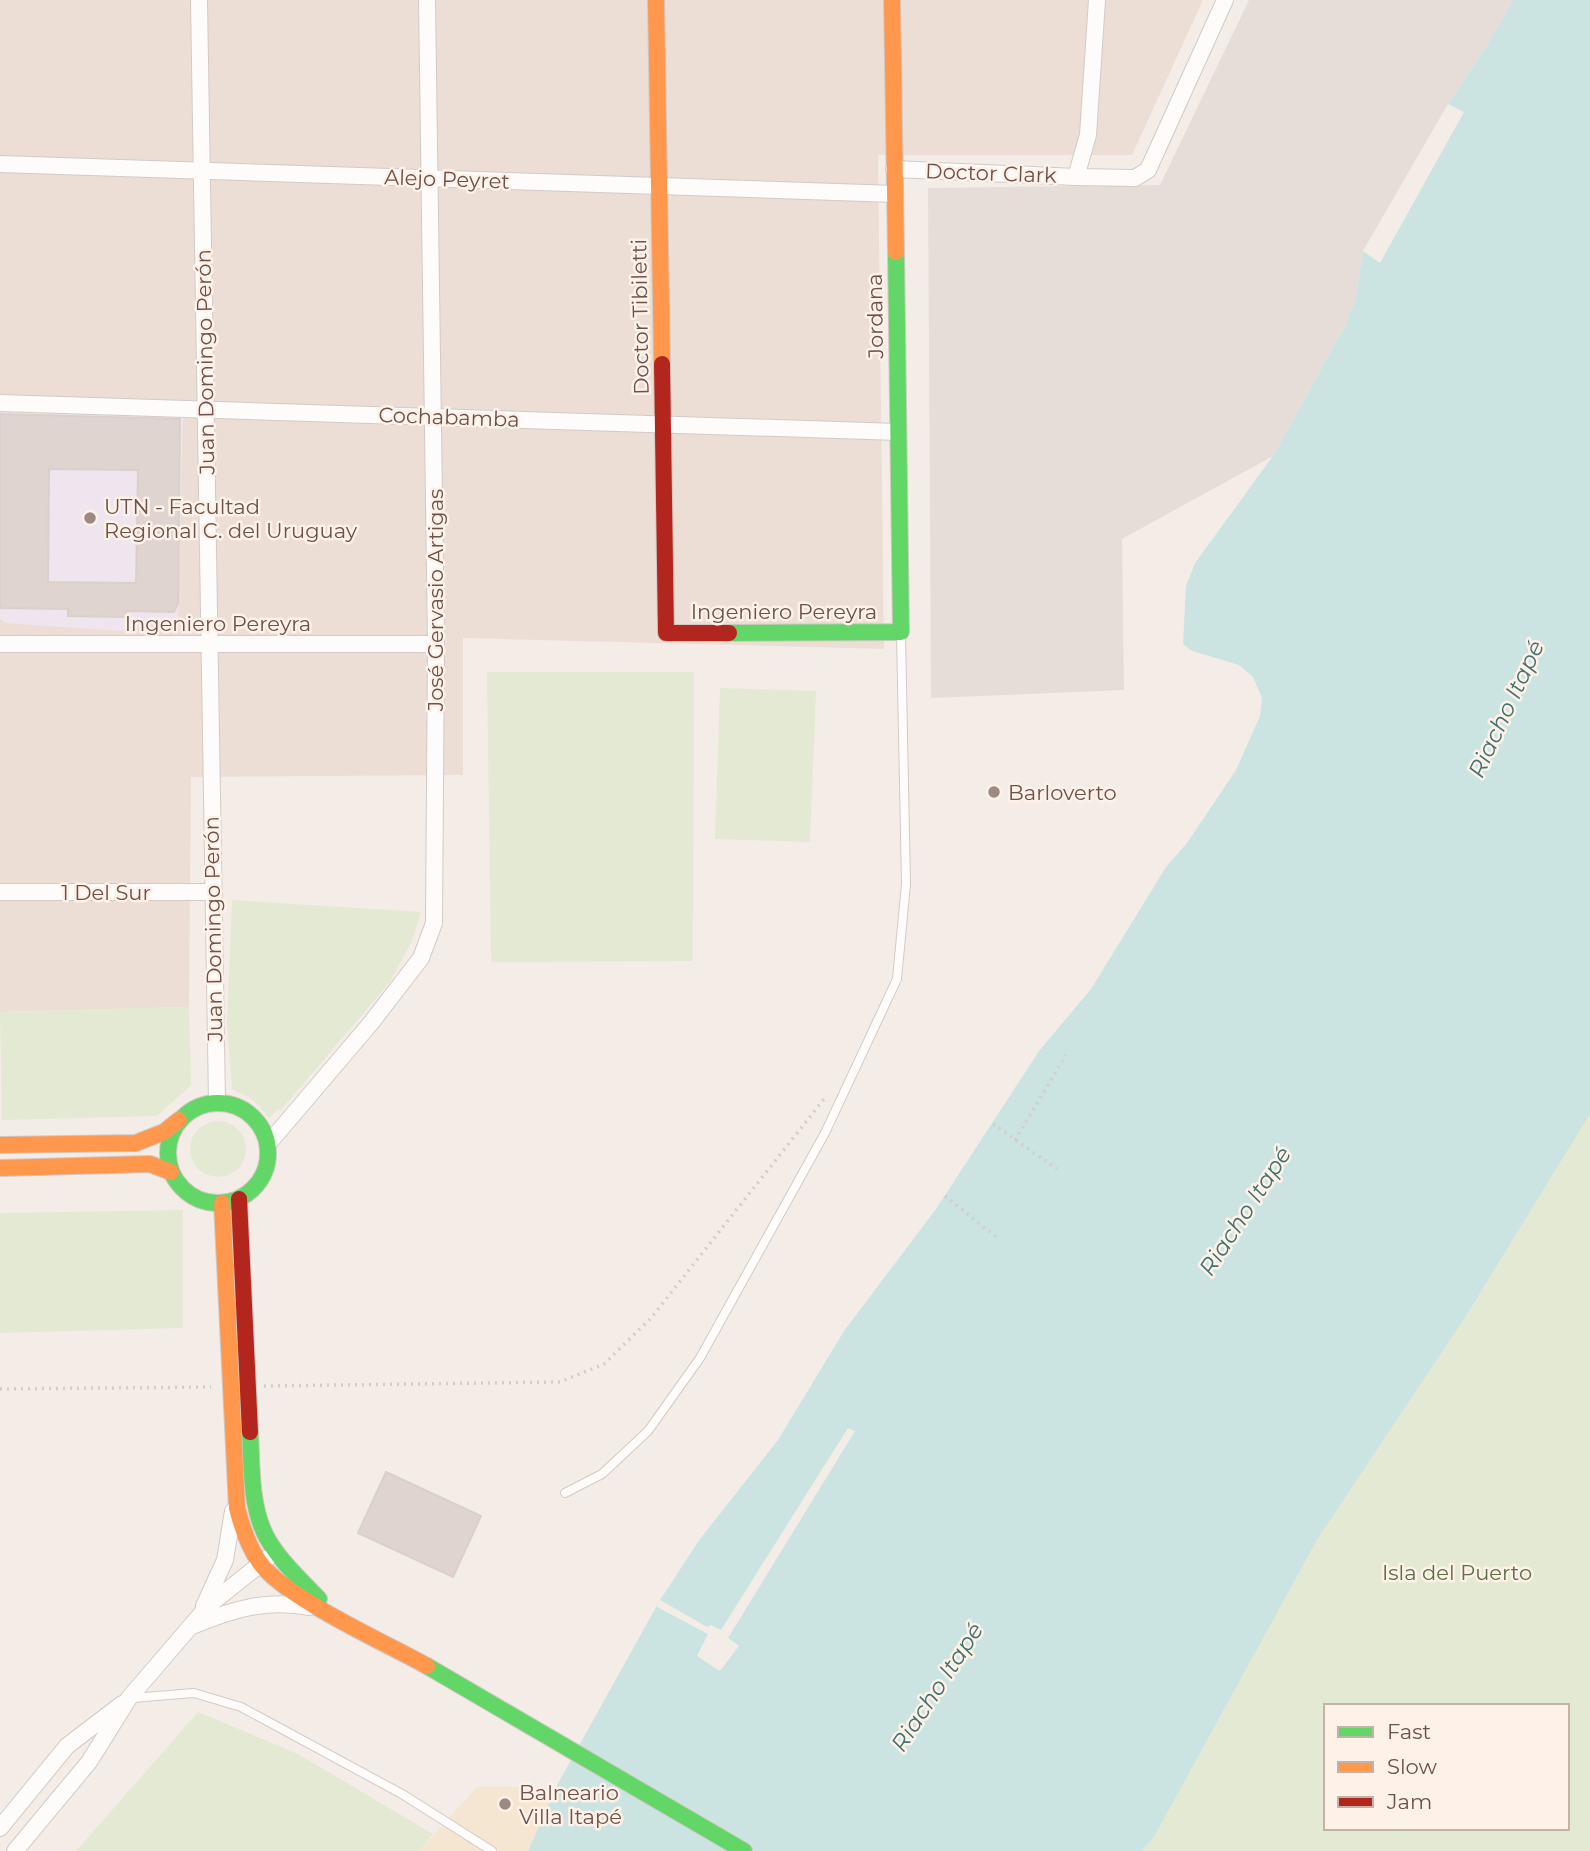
<svg xmlns="http://www.w3.org/2000/svg" width="1590" height="1851" font-family="Montserrat,sans-serif">
<rect width="100%" height="100%" fill="#f4ede7"/>
<polygon fill="#edded5" points="0,0 1203,0 1132,155 878,155 884,649 463,638 463,775 191,777 189,1007 0,1012"/>
<polygon fill="#e6ddd9" points="1249,0 1513,0 1486,47 1448,104 1363,251 1355,301 1345,326 1273,456 1122,539 1124,690 931,698 928,188 1160,185"/>
<polygon fill="#eee5ef" points="0,405 169,409 183,418 178,618 120,631 5,623 0,618"/>
<g fill="#e4e9d3" fill-rule="evenodd">
<polygon points="487,672 694,672 693,961 491,962"/>
<polygon points="720,688 816,691 810,842 715,839"/>
<polygon points="232,900 421,912 412,941 390,982 281,1110 278,1109 269,1118 252,1099 232,1089 227,1022"/>
<polygon points="189,1007 191,1085 157,1116 2,1120 0,1012"/>
<path d="M1590 1114V1851H1141L1154 1837 1317 1540 1466 1316ZM1326 1706H1567V1828H1326Z"/>
<circle cx="218" cy="1149" r="28"/>
<polygon points="183,1210 183,1328 0,1333 0,1213"/>
<polygon points="198,1712 298,1754 433,1834 419,1851 76,1851"/>
</g>
<polygon fill="#f5e6d2" points="477,1787 556,1787 528,1851 419,1851"/>
<polygon fill="#cbe4e1" points="1513,0 1590,0 1590,1114 1466,1316 1317,1540 1154,1837 1141,1851 528,1851 556,1787 660,1600 700,1539 778,1440 844,1331 936,1209 1039,1051 1091,989 1166,867 1187,843 1236,770 1260,716 1262,698 1253,677 1239,665 1192,651 1183,644 1186,586 1195,563 1273,456 1345,326 1355,301 1363,251 1448,104 1486,47"/>
<g fill="#f4ede7">
<polygon points="1448,104 1464,112 1380,263 1363,251"/>
<polygon points="848,1428 855,1431 728,1638 739,1646 720,1671 697,1656 708,1634 657,1607 660,1600 707,1627 711,1625 721,1630"/>
</g>
<g fill="#e0d4d0" stroke="#dccfca" stroke-width="2" fill-rule="evenodd">
<path d="M0 414 180 419 178 603 174 612 126 611V617L68 616V609L0 608ZM49 469 138 470 136 583 48 582Z"/>
<polygon points="386,1472 481,1516 453,1577 358,1533"/>
</g>
<g fill="none" stroke-linecap="round" stroke-linejoin="round">
<g stroke="#d3cac6" stroke-width="10">
<g id="lane">
<polyline points="565,1493 602,1474 648,1431 700,1358 825,1133 897,979 906,884 901,634"/>
<polyline points="132,1698 194,1693 241,1707 402,1794 492,1851"/>
</g>
</g>
<g stroke="#d3cac6" stroke-width="18">
<g id="street">
<polyline points="199,0 217,1102"/>
<polyline points="0,164 895,194"/>
<polyline points="894,169 1076,177 1088,135 1097,0"/>
<polyline points="1076,177 1135,178 1148,170 1225,0"/>
<polyline points="0,403 898,432"/>
<polyline points="0,644 436,644"/>
<polyline points="0,892 211,892"/>
<polyline points="268,1144 371,1023 421,958 434,923 436,644 427,0"/>
<polyline points="204,1606 225,1560 233,1511"/>
<path d="M195 1625C233 1609 268 1599 309 1607"/>
<polyline points="0,1828 67,1746 122,1704"/>
<polyline points="15,1851 89,1762 129,1698 190,1627 209,1605 268,1558"/>
</g>
</g>
<g stroke="#d2c8c4" stroke-width="18">
<g id="fast">
<polyline points="729,633 901,632 896,252"/>
<circle cx="218" cy="1153" r="50"/>
<path d="M250 1432C252 1466 250 1507 267 1538 280 1561 301 1580 319 1599"/>
<polyline points="427,1666 744,1851"/>
</g>
</g>
<g stroke="#d2c8c4" stroke-width="18">
<g id="slow">
<polyline points="656,0 662,364"/>
<polyline points="892,0 896,252"/>
<polyline points="0,1145 136,1143 164,1132 179,1120"/>
<polyline points="0,1168 150,1164 171,1172"/>
<path d="M222 1203 237 1508C242 1528 248 1546 260 1563 287 1599 384 1642 427 1666"/>
</g>
</g>
<g stroke="#d2c8c4" stroke-width="18">
<g id="jam">
<polyline points="662,364 666,633 729,633"/>
<polyline points="239,1199 250,1432"/>
</g>
</g>
<g stroke="#d5ccc9" stroke-width="3.5" stroke-dasharray="2 5" stroke-linecap="butt">
<polyline points="993,1124 1057,1169"/>
<polyline points="1015,1140 1066,1055"/>
<polyline points="945,1196 999,1239"/>
<polyline points="264,1386 560,1382 604,1364 651,1318 824,1099"/>
<polyline points="0,1389 211,1387"/>
</g>
<use href="#lane" stroke="#fdfcfb" stroke-width="8"/>
<use href="#street" stroke="#fdfcfb" stroke-width="16"/>
<use href="#fast" stroke="#63d668" stroke-width="16"/>
<use href="#slow" stroke="#ff974d" stroke-width="16"/>
<use href="#jam" stroke="#b3261e" stroke-width="16"/>
</g>
<g fill="#9d8882" stroke="#fdf1e8" stroke-width="2.5">
<circle cx="90" cy="518" r="7"/>
<circle cx="994" cy="792" r="7"/>
<circle cx="505" cy="1804" r="7"/>
</g>
<g text-anchor="middle" dominant-baseline="central" stroke-width="5" stroke-linejoin="round" paint-order="stroke">
<g font-size="21" fill="#6e524c" stroke="#fdf1e8">
<text transform="translate(991 173) rotate(2)">Doctor Clark</text>
<text transform="translate(447 179) rotate(2)">Alejo Peyret</text>
<text transform="translate(875 316) rotate(-91)">Jordana</text>
<text transform="translate(640 317) rotate(-91)">Doctor Tibiletti</text>
<text transform="translate(205 362) rotate(-91)">Juan Domingo Perón</text>
<text transform="translate(449 417) rotate(2)">Cochabamba</text>
<text transform="translate(435 600) rotate(-90)">José Gervasio Artigas</text>
<text x="784" y="611">Ingeniero Pereyra</text>
<text x="218" y="623">Ingeniero Pereyra</text>
<text x="106" y="892">1 Del Sur</text>
<text transform="translate(213 929) rotate(-91)">Juan Domingo Perón</text>
</g>
<g font-size="21" fill="#6e524c" stroke="#fdf1e8" text-anchor="start">
<text x="104" y="506">UTN - Facultad<tspan x="104" dy="24">Regional C. del Uruguay</tspan></text>
<text x="1008" y="792">Barloverto</text>
<text x="519" y="1792">Balneario<tspan x="519" dy="24">Villa Itapé</tspan></text>
</g>
<g font-size="21" fill="#5a7245" stroke="#fdf1e8">
<text x="1457" y="1572">Isla del Puerto</text>
</g>
<g font-size="23" font-style="italic" fill="#427272" stroke="#fdf1e8">
<text transform="translate(1506 709) rotate(-65)">Riacho Itapé</text>
<text transform="translate(1245 1211) rotate(-57)">Riacho Itapé</text>
<text transform="translate(937 1687) rotate(-57)">Riacho Itapé</text>
</g>
</g>
<rect x="1324" y="1704" width="245" height="126" fill="#fdf1e8" stroke="#c4b1aa" stroke-width="2"/>
<rect x="1338" y="1727" width="35" height="10" fill="#63d668" stroke="#c4b1aa" stroke-width="2"/>
<text x="1387" y="1739" font-size="21" fill="#6e524c">Fast</text>
<rect x="1338" y="1762" width="35" height="10" fill="#ff974d" stroke="#c4b1aa" stroke-width="2"/>
<text x="1387" y="1774" font-size="21" fill="#6e524c">Slow</text>
<rect x="1338" y="1797" width="35" height="10" fill="#b3261e" stroke="#c4b1aa" stroke-width="2"/>
<text x="1387" y="1809" font-size="21" fill="#6e524c">Jam</text>
</svg>
